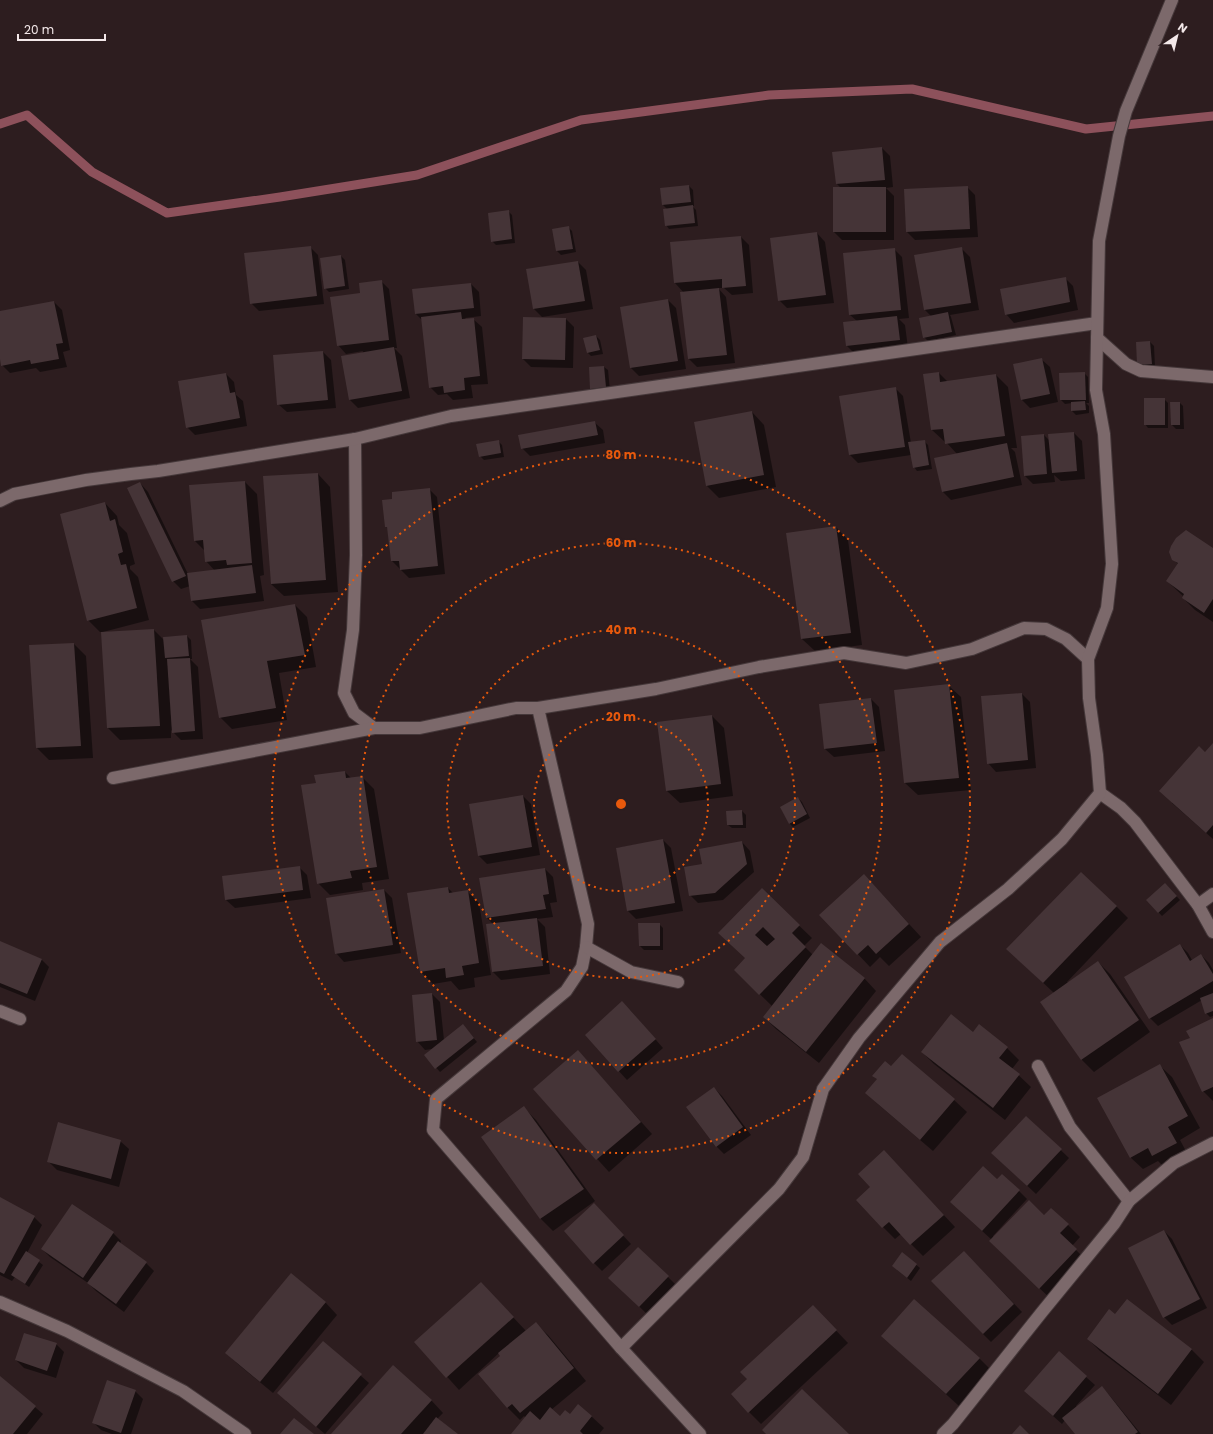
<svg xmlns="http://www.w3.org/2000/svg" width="1213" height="1434" font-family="Poppins,sans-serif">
<rect width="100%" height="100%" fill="#2d1d1f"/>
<g fill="#0007">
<polygon points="882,148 890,156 893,187 886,188 894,196 894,240 842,240 834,232 841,188 836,183"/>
<polygon points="689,186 693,190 694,206 692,206 696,210 698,226 669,229 666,225 667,209 663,205"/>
<polygon points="967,187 975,195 978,237 915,240 907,232"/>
<polygon points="508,211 512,215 515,243 496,245 492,241"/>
<polygon points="568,227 572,231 576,252 561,255 557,251"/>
<polygon points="817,233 825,242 834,303 787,308 779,300"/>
<polygon points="741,237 749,245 753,293 732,295 724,288 718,288 726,297 735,363 697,367 689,359 684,293 675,283 671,243"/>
<polygon points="310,247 318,255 324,304 259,311 251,303"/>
<polygon points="894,249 902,257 909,318 899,319 905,325 908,348 855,354 847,346 857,321 850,315"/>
<polygon points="962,249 970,257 979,310 950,315 951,317 956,335 928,341 924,337 931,316 925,310"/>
<polygon points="341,256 345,260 349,289 329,292 325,288"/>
<polygon points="578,262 586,270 593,309 542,317 534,309 527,270"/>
<polygon points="1065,278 1073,286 1078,310 1014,323 1006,314"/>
<polygon points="381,281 389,289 397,348 394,348 402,356 410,398 358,408 350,400 363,351 346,354 338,345"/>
<polygon points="471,284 479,292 481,316 465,318 467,320 473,319 482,327 488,384 471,385 473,398 453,400 447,394 438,395 430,387 422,320 416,314 413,290"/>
<polygon points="668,300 676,308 686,369 639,376 631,368"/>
<polygon points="54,302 62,310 70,350 63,352 67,367 40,372 36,368 10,373 2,365 0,354 0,312"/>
<polygon points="566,319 574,327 573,368 531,367 523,359"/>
<polygon points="596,336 600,340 603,354 591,356 588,353"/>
<polygon points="1150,342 1154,346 1155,367 1142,368 1138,364"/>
<polygon points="323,352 331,360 336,408 287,412 278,404"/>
<polygon points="1041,359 1050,367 1058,402 1030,408 1022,400"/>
<polygon points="604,367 608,370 610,391 595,392 591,388"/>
<polygon points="939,373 948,382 996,375 1008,387 1017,448 1011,448 1015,452 1022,485 951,500 943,492 957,454 946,442 945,442 932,430"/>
<polygon points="1084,373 1088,377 1089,403 1086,403 1089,406 1089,413 1076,415 1072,411 1072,403 1065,404 1061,400"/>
<polygon points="226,374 234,382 236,395 243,401 247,426 195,435 187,427"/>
<polygon points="895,388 903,396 911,443 924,441 928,445 932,469 917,471 914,467 911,455 858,463 850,455"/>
<polygon points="1164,399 1168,403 1168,428 1148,428 1145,424"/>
<polygon points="1180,403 1183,406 1184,429 1176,429 1172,425"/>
<polygon points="752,412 764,425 776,487 719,498 707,486"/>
<polygon points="594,422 603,430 605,443 530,456 522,448"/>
<polygon points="1074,433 1082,441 1085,479 1061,481 1054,475 1055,482 1033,484 1025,476 1022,437 1044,435 1050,441"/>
<polygon points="498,441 502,445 504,457 484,460 480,456"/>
<polygon points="318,474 330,487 338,592 284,596 271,584"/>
<polygon points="245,482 257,494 264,575 260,576 264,601 200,609 192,601 190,586 181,589 173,581 140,483 148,492 188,574 215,571 206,561 205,551 195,541"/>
<polygon points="429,489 437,497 445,574 409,578 392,561 388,529 386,526 394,500"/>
<polygon points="105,503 117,516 119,525 127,533 135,564 130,566 130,569 138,577 149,620 103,632 103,633 154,630 165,641 164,637 187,636 191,640 192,659 190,659 198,667 203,739 181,740 171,730 171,738 120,740 108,728 102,632 100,632 88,620"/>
<polygon points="836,527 848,540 862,645 815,651 802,639 787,534"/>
<polygon points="1213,549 1213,622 1195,610 1183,598 1184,597 1167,581 1178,564 1173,559"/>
<polygon points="295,605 307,617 316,667 279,673 287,720 232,729 220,717"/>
<polygon points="74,644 86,656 93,758 49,760 37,748 30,646"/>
<polygon points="948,685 961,697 971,790 918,795 905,783"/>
<polygon points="1022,694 1030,702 1036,768 996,772 988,763"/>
<polygon points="871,699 879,707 885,751 834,757 825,749"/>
<polygon points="712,716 724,728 733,796 680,803 667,791"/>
<polygon points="1213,744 1213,839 1172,803 1206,753"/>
<polygon points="345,772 351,778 362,777 374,789 389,879 362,883 363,890 330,895 318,883 317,784"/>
<polygon points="523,796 531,804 540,855 487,864 479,856 470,805"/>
<polygon points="798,798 802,802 810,818 793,827 789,823"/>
<polygon points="742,811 746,815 746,828 732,828 728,825"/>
<polygon points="663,840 671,848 683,911 636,919 628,911 617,848"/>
<polygon points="742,842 750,851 754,872 723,900 698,903 690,895 703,865"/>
<polygon points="299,867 307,875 311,898 235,908 226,900"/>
<polygon points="545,869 553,877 557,902 550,903 553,917 537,919 545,927 550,974 501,980 493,972 493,924 487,918"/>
<polygon points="1165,884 1180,900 1162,916 1147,900"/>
<polygon points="448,888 453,893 467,891 479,903 491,975 474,978 475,987 459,990 451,981 433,984 421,972 408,894"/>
<polygon points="876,888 921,937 889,966 880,957 870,967 821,915"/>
<polygon points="384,890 392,898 401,953 344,962 336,953"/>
<polygon points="762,890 812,938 804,946 813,955 864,978 876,991 819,1063 776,1029 764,1017 772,1006 735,970 746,959"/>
<polygon points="1116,906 1128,918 1067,982 1068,983 1098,962 1110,974 1150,1032 1094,1072 1082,1060 1041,1002 1054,993 1020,961"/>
<polygon points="659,924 663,928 663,950 644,950 640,946"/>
<polygon points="0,943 41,959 49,967 35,1001 0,987"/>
<polygon points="1180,945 1188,953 1192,960 1201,955 1209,963 1213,970 1213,1016 1210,1017 1206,1013 1202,1000 1158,1026 1150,1018"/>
<polygon points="432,994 440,1002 444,1040 466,1029 477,1042 440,1072 425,1055 432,1049 425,1050 417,1041 413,996"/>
<polygon points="630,1010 663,1048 627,1080 586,1035"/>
<polygon points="1213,1019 1213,1101 1203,1091 1191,1038"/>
<polygon points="979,1026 1007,1048 1019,1060 1012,1069 1031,1087 1005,1120 934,1064 922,1052 973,1033"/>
<polygon points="578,1051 652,1134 609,1172 534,1089"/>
<polygon points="902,1055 954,1100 967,1112 933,1151 879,1105 866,1093"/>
<polygon points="1159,1065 1172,1077 1200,1128 1180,1140 1188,1155 1165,1168 1158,1161 1143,1169 1130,1157"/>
<polygon points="714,1088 722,1096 751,1135 724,1154 716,1146"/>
<polygon points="524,1108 536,1120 595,1201 553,1231 541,1219 483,1137"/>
<polygon points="1026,1117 1069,1158 1036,1194 1001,1161"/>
<polygon points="120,1141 129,1149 119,1187 57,1170 49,1162"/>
<polygon points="896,1164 955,1227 923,1256 901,1234 895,1239 883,1227 871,1187"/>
<polygon points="997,1180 1019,1191 1027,1199 993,1236 994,1238 1044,1216 1068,1225 1080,1237 1072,1246 1088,1262 1052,1300 1003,1254 992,1240 959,1210"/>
<polygon points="0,1199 34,1217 42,1225 27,1253 43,1265 29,1287 15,1277 12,1281 0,1275"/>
<polygon points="602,1213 631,1244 602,1271 594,1263"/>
<polygon points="1164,1231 1172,1239 1207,1308 1172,1325 1164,1317"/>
<polygon points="113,1233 121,1241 120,1244 146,1263 154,1271 124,1312 96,1291 88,1283 50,1257 42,1249"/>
<polygon points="903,1254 920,1268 911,1281 897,1270"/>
<polygon points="972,1260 1022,1312 991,1342 983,1334"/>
<polygon points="668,1277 676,1285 648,1315 618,1286"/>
<polygon points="481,1283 526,1331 535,1323 548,1335 586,1381 551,1410 560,1417 570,1416 591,1416 604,1428 599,1434 512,1434 526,1418 524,1416 520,1420 508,1408 480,1374 502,1356 499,1353 459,1390 416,1342"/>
<polygon points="1127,1301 1192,1350 1204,1362 1171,1405 1100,1351 1088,1339 1115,1316"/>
<polygon points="325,1302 337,1315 273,1393 239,1365 226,1353"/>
<polygon points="825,1319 848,1343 761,1424 749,1412"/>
<polygon points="323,1342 369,1383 325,1434 286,1401"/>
<polygon points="56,1344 64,1352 56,1378 24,1368 16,1360"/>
<polygon points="895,1348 979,1358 991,1370 959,1406"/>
<polygon points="1059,1353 1095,1385 1076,1406 1077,1407 1102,1387 1110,1396 1141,1434 1076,1434 1065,1420 1062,1424 1034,1399"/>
<polygon points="0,1377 43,1414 27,1434 0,1434"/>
<polygon points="135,1391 143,1399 131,1434 112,1434 101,1430 93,1422"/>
<polygon points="431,1400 443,1413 437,1419 456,1434 332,1434"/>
</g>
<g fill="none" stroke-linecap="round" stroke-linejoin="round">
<polyline stroke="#8d515b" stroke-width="9" points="0,124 27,115 92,172 167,213 280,197 417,175 581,120 769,95 912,89 1086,129 1213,116"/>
</g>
<g fill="#453437" fill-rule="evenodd">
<polygon points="882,147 885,180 836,184 832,152"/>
<polygon points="689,185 691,202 662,205 660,188"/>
<polygon points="968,186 970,229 906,232 904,189"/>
<rect x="833" y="187" width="53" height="45"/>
<polygon points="693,205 695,223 665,226 663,209"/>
<polygon points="509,210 512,239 491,242 488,213"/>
<polygon points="569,226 573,249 556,251 552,229"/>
<polygon points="817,232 826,295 778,301 770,238"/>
<polygon points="741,236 746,286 722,288 722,279 674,283 670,242"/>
<polygon points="311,246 317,296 250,304 244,253"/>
<polygon points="962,247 971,303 924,310 914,255"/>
<polygon points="895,248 901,310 849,315 843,253"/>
<polygon points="341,255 345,286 324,289 320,258"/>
<polygon points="578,261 585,301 533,309 526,269"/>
<polygon points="1066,277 1070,302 1005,315 1000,289"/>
<polygon points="382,280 389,340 337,346 330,297 360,293 359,283"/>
<polygon points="471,283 474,308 415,314 412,289"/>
<polygon points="719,288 727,355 688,359 680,292"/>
<polygon points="668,299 678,361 630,368 620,307"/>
<polygon points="54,301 63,343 56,344 59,359 31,364 30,360 1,366 0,359 0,311"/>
<polygon points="461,312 462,319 474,318 480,376 464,378 465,390 444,393 443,386 429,388 421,317"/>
<polygon points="948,312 952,332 923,338 919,318"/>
<polygon points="897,316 900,340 846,346 843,322"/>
<polygon points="523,317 566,318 565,360 522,359"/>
<polygon points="596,335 600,350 587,353 583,338"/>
<polygon points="1150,341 1152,364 1137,364 1136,342"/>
<polygon points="394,347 402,391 349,400 341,356"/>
<polygon points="323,351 328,400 277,405 273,355"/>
<polygon points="1042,358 1050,394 1021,400 1013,364"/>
<polygon points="604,366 606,387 590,389 589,367"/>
<polygon points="939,372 940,382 996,374 1005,436 945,444 943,429 931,430 923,374"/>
<polygon points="1085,372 1086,400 1060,400 1059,373"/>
<polygon points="226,373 230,393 235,392 240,418 186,428 178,381"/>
<polygon points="896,387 905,447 849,455 839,396"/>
<rect x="1144" y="398" width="21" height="27"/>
<polygon points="1085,401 1086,410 1071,411 1071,402"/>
<polygon points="1170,402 1180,402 1180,425 1171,425"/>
<polygon points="752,411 764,475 706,486 694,422"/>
<polygon points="595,421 598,435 521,449 518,435"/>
<polygon points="1074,432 1077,471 1052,473 1048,434"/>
<polygon points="1044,434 1047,474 1024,476 1021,436"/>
<polygon points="499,440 501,453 479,457 476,444"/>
<polygon points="925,440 929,465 913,468 908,442"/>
<polygon points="1007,443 1014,477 942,492 934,458"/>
<polygon points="318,473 326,580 271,584 263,476"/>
<polygon points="245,481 252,563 227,565 226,560 205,562 203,540 194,541 189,485"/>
<polygon points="140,482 186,576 172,582 127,488"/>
<polygon points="430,488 438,566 400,570 399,561 391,561 387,527 385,527 382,500 392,499 392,492"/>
<polygon points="105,502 110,521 115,519 123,552 118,554 121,565 126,564 137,608 87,621 60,514"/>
<polygon points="836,526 851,633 801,639 786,533"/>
<polygon points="1186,530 1213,548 1213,599 1204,613 1182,598 1184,594 1166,581 1178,563 1172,560 1169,552 1171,546 1176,538"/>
<polygon points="252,565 256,593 191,601 187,573"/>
<polygon points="295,604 305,655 267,661 276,708 219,718 201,620"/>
<polygon points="154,629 160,726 107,728 101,632"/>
<polygon points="187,635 189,656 165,658 163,637"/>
<polygon points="74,643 81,746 36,748 29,645"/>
<polygon points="190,658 195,731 172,733 167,659"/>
<polygon points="949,684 959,778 904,783 894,690"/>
<polygon points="1022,693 1028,760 987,764 981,696"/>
<polygon points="871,698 877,743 824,749 819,704"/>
<polygon points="712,715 721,784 666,791 657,722"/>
<polygon points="1213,743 1213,825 1206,833 1159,791 1199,746 1205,752"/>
<polygon points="345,771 346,778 363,776 377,867 350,871 352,878 317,884 301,785 316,783 314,775"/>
<polygon points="523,795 532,847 478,856 469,804"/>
<polygon points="798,797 807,814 789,824 780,807"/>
<polygon points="742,810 743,825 727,825 726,811"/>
<polygon points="663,839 675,903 627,911 616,848"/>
<polygon points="742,841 747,864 715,893 689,896 684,867 702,864 699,849"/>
<polygon points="300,866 303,890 225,900 222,876"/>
<polygon points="545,868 549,894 543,895 546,909 486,918 479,878"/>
<polygon points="1081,872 1117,906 1043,983 1006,949"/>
<polygon points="864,874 909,924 876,954 868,945 857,955 819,915"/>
<polygon points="1165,883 1177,896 1158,913 1146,900"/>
<polygon points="448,887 449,893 468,890 479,963 462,966 464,975 446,978 445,968 420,972 407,893"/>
<path d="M762 888 800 925 792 933 806 947 759 995 734 970 745 958 718 933ZM763 927 775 939 767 946 755 935Z"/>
<polygon points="384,889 393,945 335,954 326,898"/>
<polygon points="537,918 543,966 492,972 486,924"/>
<polygon points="638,923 660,923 660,946 639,946"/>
<polygon points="0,941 42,959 27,994 0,983"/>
<polygon points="821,943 865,978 806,1052 763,1017"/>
<polygon points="1180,944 1190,961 1201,954 1213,974 1213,981 1149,1019 1124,977"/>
<polygon points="1098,961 1139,1020 1081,1060 1040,1002"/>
<polygon points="432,993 437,1040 416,1042 412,995"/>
<polygon points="1213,993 1213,1011 1205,1014 1200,998"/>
<polygon points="622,1001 656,1039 618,1072 585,1035"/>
<polygon points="951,1014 973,1032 979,1024 1008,1047 999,1058 1020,1074 993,1108 921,1052"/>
<polygon points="1213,1018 1213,1087 1202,1092 1179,1042 1190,1038 1186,1031"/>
<polygon points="463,1024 474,1038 435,1069 424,1055"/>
<polygon points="578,1050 641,1122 596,1160 533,1089"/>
<polygon points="902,1054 955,1099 920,1140 865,1093 877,1079 872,1076 885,1061 891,1066"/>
<polygon points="1160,1064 1188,1116 1168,1127 1177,1143 1152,1156 1148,1148 1130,1158 1097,1098"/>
<polygon points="714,1087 743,1127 716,1147 686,1107"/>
<polygon points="524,1106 584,1189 540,1219 481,1137"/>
<polygon points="1026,1116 1062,1149 1027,1186 991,1153"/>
<polygon points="58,1122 121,1140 111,1179 47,1162"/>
<polygon points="884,1150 944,1215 910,1245 889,1222 882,1228 856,1200 870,1187 858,1174"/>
<polygon points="983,1166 997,1179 1002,1174 1020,1190 982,1231 950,1202"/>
<polygon points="0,1197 35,1216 4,1274 0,1272"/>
<polygon points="1029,1200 1044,1215 1051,1208 1069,1224 1060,1233 1077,1249 1039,1289 989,1241"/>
<polygon points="594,1203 624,1235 593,1264 564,1231"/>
<polygon points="72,1204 114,1232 83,1278 41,1249"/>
<polygon points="1164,1230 1200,1299 1163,1318 1128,1248"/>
<polygon points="118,1241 147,1262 116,1304 87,1283"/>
<polygon points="638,1247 669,1276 639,1307 608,1278"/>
<polygon points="26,1251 40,1260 25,1284 11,1275"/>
<polygon points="964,1251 1014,1304 983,1334 931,1281"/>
<polygon points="902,1252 917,1264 907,1278 892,1266"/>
<polygon points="291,1273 326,1302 260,1382 225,1353"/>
<polygon points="481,1282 514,1317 446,1378 414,1342"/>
<polygon points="914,1299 980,1358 946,1394 881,1336"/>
<polygon points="1127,1299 1192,1349 1158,1394 1087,1339 1109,1309 1115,1314"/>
<polygon points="813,1305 837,1330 748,1413 731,1394 747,1379 740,1372"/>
<polygon points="536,1322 574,1368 520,1413 512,1404 507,1408 478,1374 500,1356 498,1353"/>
<polygon points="24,1333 57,1343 47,1371 15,1360"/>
<polygon points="323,1341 362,1374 316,1427 277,1393"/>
<polygon points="1059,1351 1087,1376 1053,1416 1024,1391"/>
<polygon points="393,1365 432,1400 401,1434 331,1434"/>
<polygon points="0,1376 36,1406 13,1434 0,1434"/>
<polygon points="107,1380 136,1390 121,1433 92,1423"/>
<polygon points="1102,1386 1138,1432 1135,1434 1075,1434 1062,1418"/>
<polygon points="802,1389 849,1434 766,1434 762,1430"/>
<polygon points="578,1404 592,1416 580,1431 583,1434 511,1434 530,1411 540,1420 550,1407 560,1416 565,1410 570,1414"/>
<polygon points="436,1417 458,1434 423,1434"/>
<polygon points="294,1418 314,1434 280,1434"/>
<polygon points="1020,1425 1029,1434 1012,1434"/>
</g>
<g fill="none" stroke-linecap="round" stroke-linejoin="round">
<g stroke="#45383a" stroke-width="14">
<g id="minor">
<polyline points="1097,338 1126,364 1141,371 1213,377"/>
<polyline points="355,439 356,555 353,630 344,693 354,713 374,728"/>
<polyline points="0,501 14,494 86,480 131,474 158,471 355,439 451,416 1097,323"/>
<polyline points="538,708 588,924 586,947 582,967 566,991 436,1099 433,1130 621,1348 700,1434"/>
<polyline points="113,778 374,728 420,728 516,708 538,708 656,689 759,667 844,653 906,663 972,649 1024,628 1046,629 1066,639 1088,659"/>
<polyline points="1100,793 1121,808 1135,822 1198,905 1213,932"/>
<polyline points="1198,905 1213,894"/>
<polyline points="586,947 631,972 678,982"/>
<polyline points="0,1011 20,1019"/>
<polyline points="1038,1066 1070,1127 1129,1201"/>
<polyline points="0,1302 67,1331 183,1391 245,1434"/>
<polyline points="621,1348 779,1189 803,1157 823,1089 859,1038 940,942 1008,889 1062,839 1100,793 1097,755 1089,698 1088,659 1107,608 1112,564 1104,434 1096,390 1099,241 1119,136 1126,111 1172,0"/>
<polyline points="943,1434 953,1424 1042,1312 1114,1224 1129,1201 1174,1163 1213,1143"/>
</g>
</g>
<use href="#minor" stroke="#7c696b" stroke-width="12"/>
</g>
<g fill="none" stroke="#e8590c" stroke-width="2" stroke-dasharray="2 4">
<circle cx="621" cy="804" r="87"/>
<circle cx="621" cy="804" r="174"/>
<circle cx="621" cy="804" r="261"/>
<circle cx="621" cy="804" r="349"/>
</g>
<circle cx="621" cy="804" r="6" fill="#e8590c" stroke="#2d1d1f" stroke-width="2"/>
<g font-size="12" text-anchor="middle" font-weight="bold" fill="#e8590c" stroke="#2d1d1f" stroke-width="4" stroke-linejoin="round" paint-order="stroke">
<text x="621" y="459">80 m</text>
<text x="621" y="547">60 m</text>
<text x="621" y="634">40 m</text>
<text x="621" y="721">20 m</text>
</g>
<g transform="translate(1177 36) rotate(35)" stroke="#2d1d1f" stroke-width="3" paint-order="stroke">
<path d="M0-3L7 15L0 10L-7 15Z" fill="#f3e8e9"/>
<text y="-6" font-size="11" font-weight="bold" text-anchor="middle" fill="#f3e8e9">N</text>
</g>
<path d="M18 34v6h87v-6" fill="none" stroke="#f3e8e9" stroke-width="2"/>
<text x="24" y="34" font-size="12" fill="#f3e8e9" stroke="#2d1d1f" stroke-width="3" paint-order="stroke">20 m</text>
</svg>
